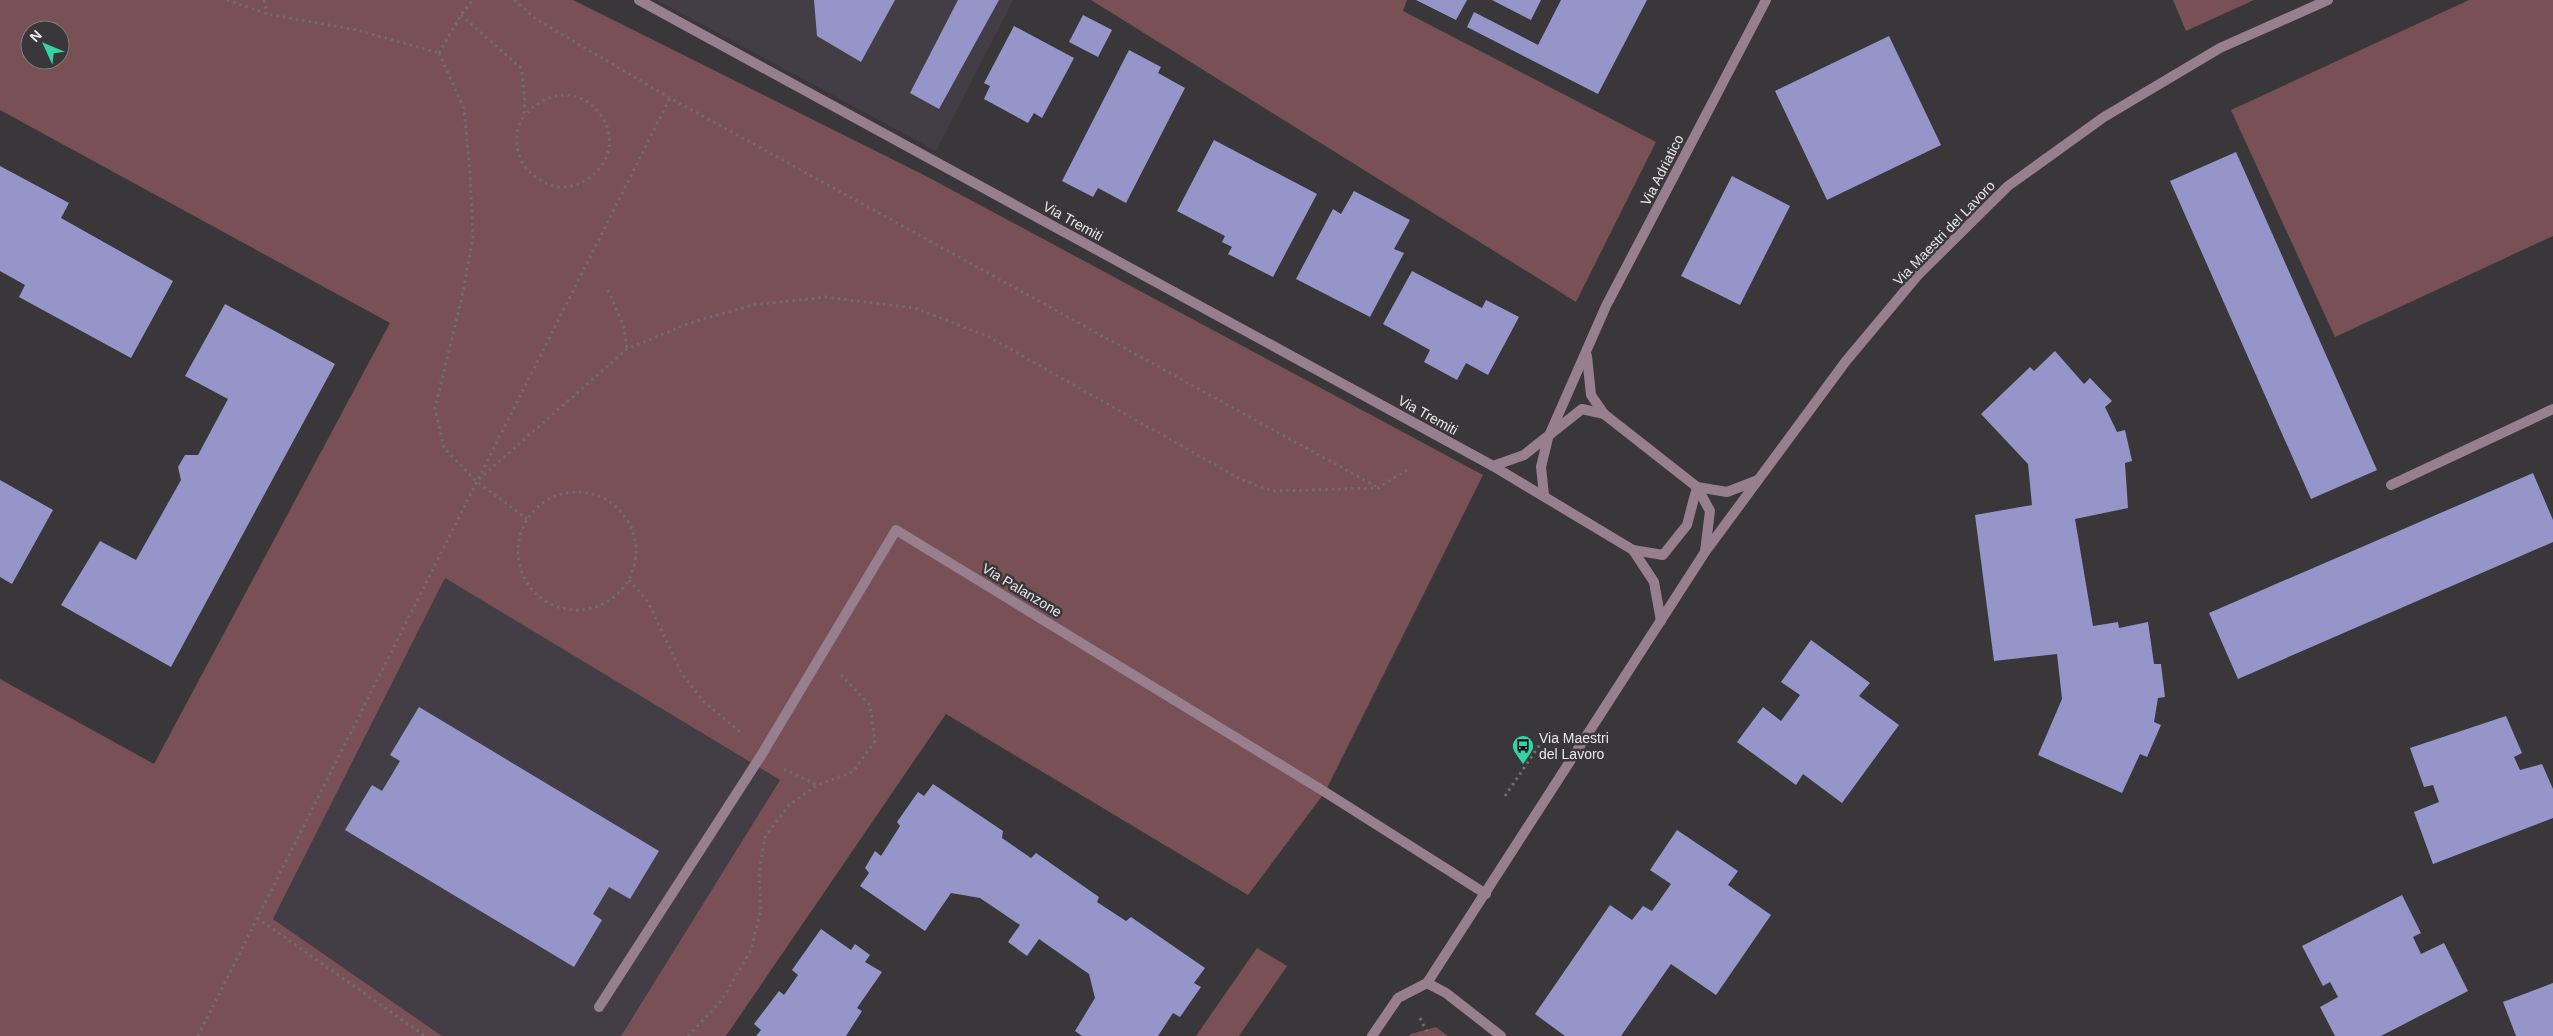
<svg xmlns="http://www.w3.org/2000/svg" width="2553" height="1036" font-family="Helvetica,sans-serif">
<rect width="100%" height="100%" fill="#39373a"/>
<g fill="#433e46">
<polygon points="657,0 1013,0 936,151"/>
<polygon points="445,578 780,780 621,1036 442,1036 273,919"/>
</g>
<g fill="#785055" fill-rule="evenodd">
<path d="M0 0H573L924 175 1483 475 1325 792 1248 895 946 714 726 1036H621L780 780 445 578 273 919 442 1036H0V679L154 764 390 323 0 110ZM30 30H60V60H30Z"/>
<polygon points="1091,0 1407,0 1403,11 1656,142 1576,302"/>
<polygon points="2173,0 2254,0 2186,31"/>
<polygon points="2469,0 2553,0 2553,236 2335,337 2231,110"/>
<polygon points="1257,948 1287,966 1239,1036 1196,1036"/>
<polygon points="1436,1027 1448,1036 1409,1036 1411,1034"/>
</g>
<g fill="#9695ca">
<polygon points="814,0 895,0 861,62 817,36"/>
<polygon points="958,0 999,0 939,109 910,93"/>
<polygon points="1416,0 1467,0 1456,20"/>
<polygon points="1492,0 1541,0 1531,20"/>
<polygon points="1561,0 1647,0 1598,94 1467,27 1474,12 1538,45"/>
<polygon points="1083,15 1112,30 1098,57 1069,42"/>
<polygon points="1014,26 1074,58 1042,118 1034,113 1028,123 984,99 990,86 984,83"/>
<polygon points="1889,36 1941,145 1827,200 1775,91"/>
<polygon points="1129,50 1161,67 1158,73 1185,88 1126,203 1098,188 1093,197 1062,181"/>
<polygon points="1214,140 1317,194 1273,277 1228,254 1232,247 1222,242 1225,236 1177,211"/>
<polygon points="2236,152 2377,470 2311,499 2170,181"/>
<polygon points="0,166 69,203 61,218 173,281 131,358 19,297 25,285 0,271"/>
<polygon points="1732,176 1790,206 1740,305 1681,276"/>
<polygon points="1354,191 1410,220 1394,249 1404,253 1370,317 1296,279 1333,209 1341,214"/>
<polygon points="1412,271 1482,308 1486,300 1519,317 1488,375 1466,363 1457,380 1424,362 1430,350 1383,324"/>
<polygon points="225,304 335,364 171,667 61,605 100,541 136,560 181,480 178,467 185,455 198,455 228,399 185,376"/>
<polygon points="2055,351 2084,384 2090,378 2112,401 2105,407 2117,432 2125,430 2132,461 2125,463 2128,508 2075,519 2093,626 2118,622 2119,628 2148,622 2154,664 2161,664 2165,697 2158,698 2154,722 2161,725 2147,757 2140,754 2122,793 2038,755 2062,699 2057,654 1994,661 1975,515 2032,505 2028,464 1981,414 2030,367 2034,371"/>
<polygon points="2533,473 2553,520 2553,542 2238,679 2209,613"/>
<polygon points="0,480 53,510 12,584 0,577"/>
<polygon points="1811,640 1870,683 1859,696 1899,725 1842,803 1803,774 1796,785 1737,742 1763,707 1781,721 1800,695 1781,682"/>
<polygon points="419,707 659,851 630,899 609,887 593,914 602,920 574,967 345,830 372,785 382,791 400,761 390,755"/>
<polygon points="2506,716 2522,753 2514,757 2520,770 2542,764 2553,789 2553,818 2433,864 2414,812 2439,802 2433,785 2424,787 2410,748"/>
<polygon points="933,784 1003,831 1002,838 1031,858 1036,853 1099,897 1097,902 1126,921 1131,917 1205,968 1194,983 1201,987 1180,1017 1173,1013 1158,1036 1082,1036 1075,1031 1095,998 1089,974 1039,939 1027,956 1008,942 1020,925 980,898 951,893 925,931 860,886 869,873 865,868 875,851 881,856 900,826 897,822 918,792 924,796"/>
<polygon points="1677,830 1738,871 1728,885 1771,915 1716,995 1671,964 1621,1036 1565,1036 1535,1014 1610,905 1632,920 1643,906 1652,911 1671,884 1650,870"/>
<polygon points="2402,895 2421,933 2413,937 2421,954 2444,943 2468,991 2381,1036 2335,1036 2320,1007 2338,997 2330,982 2323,986 2302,946"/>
<polygon points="821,929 851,950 855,944 870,955 865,962 882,972 857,1008 862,1011 846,1036 756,1036 761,1030 754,1024 779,991 784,995 798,975 792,970"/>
<polygon points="2553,983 2553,1036 2516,1036 2503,1002"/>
</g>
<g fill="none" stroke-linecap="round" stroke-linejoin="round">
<g stroke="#6f6d6f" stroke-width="3" stroke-dasharray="2.5 4" stroke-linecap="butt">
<polyline points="227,0 267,14 357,30 439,53"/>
<polyline points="264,0 267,14"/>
<polyline points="514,0 536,19 670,98 1377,487"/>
<path d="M461 15 522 69C522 83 526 100 524 114 523 119 519 123 518 128 512 156 527 178 554 186 568 190 585 183 595 173 639 132 574 59 524 116"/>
<polyline points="439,53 464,109 470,173 473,238 461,302 435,408 444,448 476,481 527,519"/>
<polyline points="439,53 461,15 473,0"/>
<polyline points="608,290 624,327 627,349"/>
<polyline points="479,479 627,349 687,324 752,305 825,297 915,308 989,337 1242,480 1273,491 1378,488 1410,468"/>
<circle cx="577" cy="551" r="59"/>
<polyline points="629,580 648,602 682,674 704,702 743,734"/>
<polyline points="784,769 817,785"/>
<polyline points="1505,796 1549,731"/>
<polyline points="257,918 425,1036"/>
<polyline points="1420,1018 1429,1036"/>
<polyline points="198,1036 670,98"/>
<polyline points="688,1036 722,1000 751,950 761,909 759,873 765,837 789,805 817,785 853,772 875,741 870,705 840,674"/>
</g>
<polyline stroke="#977f8d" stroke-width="10" points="599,1007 762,754 896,530 1325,792 1486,894"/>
<g stroke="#977f8d" stroke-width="10">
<polyline points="639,0 1493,466 1633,550 1663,555 1687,525 1697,487"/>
<polyline points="1587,356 1591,395 1604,414 1697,487 1710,511 1705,551"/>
<polyline points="1493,466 1524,455 1582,409 1604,414"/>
<polyline points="2391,485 2553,409"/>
<polyline points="1697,487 1727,492 1758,480"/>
<polyline points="1544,495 1541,467 1548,438 1606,306 1766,0"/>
<polyline points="1633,550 1654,582 1661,621"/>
<polyline points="1427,983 1446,993 1501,1036"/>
<polyline points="1372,1036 1398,998 1427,983 1705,552 1846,361 1918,275 2008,186 2104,117 2220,48 2328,0"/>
</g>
</g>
<defs>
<g id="bus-pin" transform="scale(1.125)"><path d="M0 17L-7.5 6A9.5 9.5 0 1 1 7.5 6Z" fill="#35d4a7" stroke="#39373a"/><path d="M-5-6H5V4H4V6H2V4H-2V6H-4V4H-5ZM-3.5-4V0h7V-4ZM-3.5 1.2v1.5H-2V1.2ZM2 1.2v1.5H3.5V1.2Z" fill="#111"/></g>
</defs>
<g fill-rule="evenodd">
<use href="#bus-pin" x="1523" y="746"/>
</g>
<g text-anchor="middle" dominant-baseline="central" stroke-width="5" stroke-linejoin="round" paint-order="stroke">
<g font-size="14" fill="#eae8ea" stroke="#39373a">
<text transform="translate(1662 170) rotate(-63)">Via Adriatico</text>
<text transform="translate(1073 221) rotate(29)">Via Tremiti</text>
<text transform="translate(1944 233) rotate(-46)">Via Maestri del Lavoro</text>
<text transform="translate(1428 415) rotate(29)">Via Tremiti</text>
<text transform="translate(1022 590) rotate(31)">Via Palanzone</text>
</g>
<g font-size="14" fill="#eae8ea" stroke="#39373a" text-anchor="start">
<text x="1539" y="738">Via Maestri<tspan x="1539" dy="16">del Lavoro</tspan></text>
</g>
</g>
<g transform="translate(45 45) rotate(314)"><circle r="24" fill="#39373a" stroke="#807e80"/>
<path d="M0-4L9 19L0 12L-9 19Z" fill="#35d4a7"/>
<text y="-8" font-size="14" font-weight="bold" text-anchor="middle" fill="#eae8ea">N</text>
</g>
</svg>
